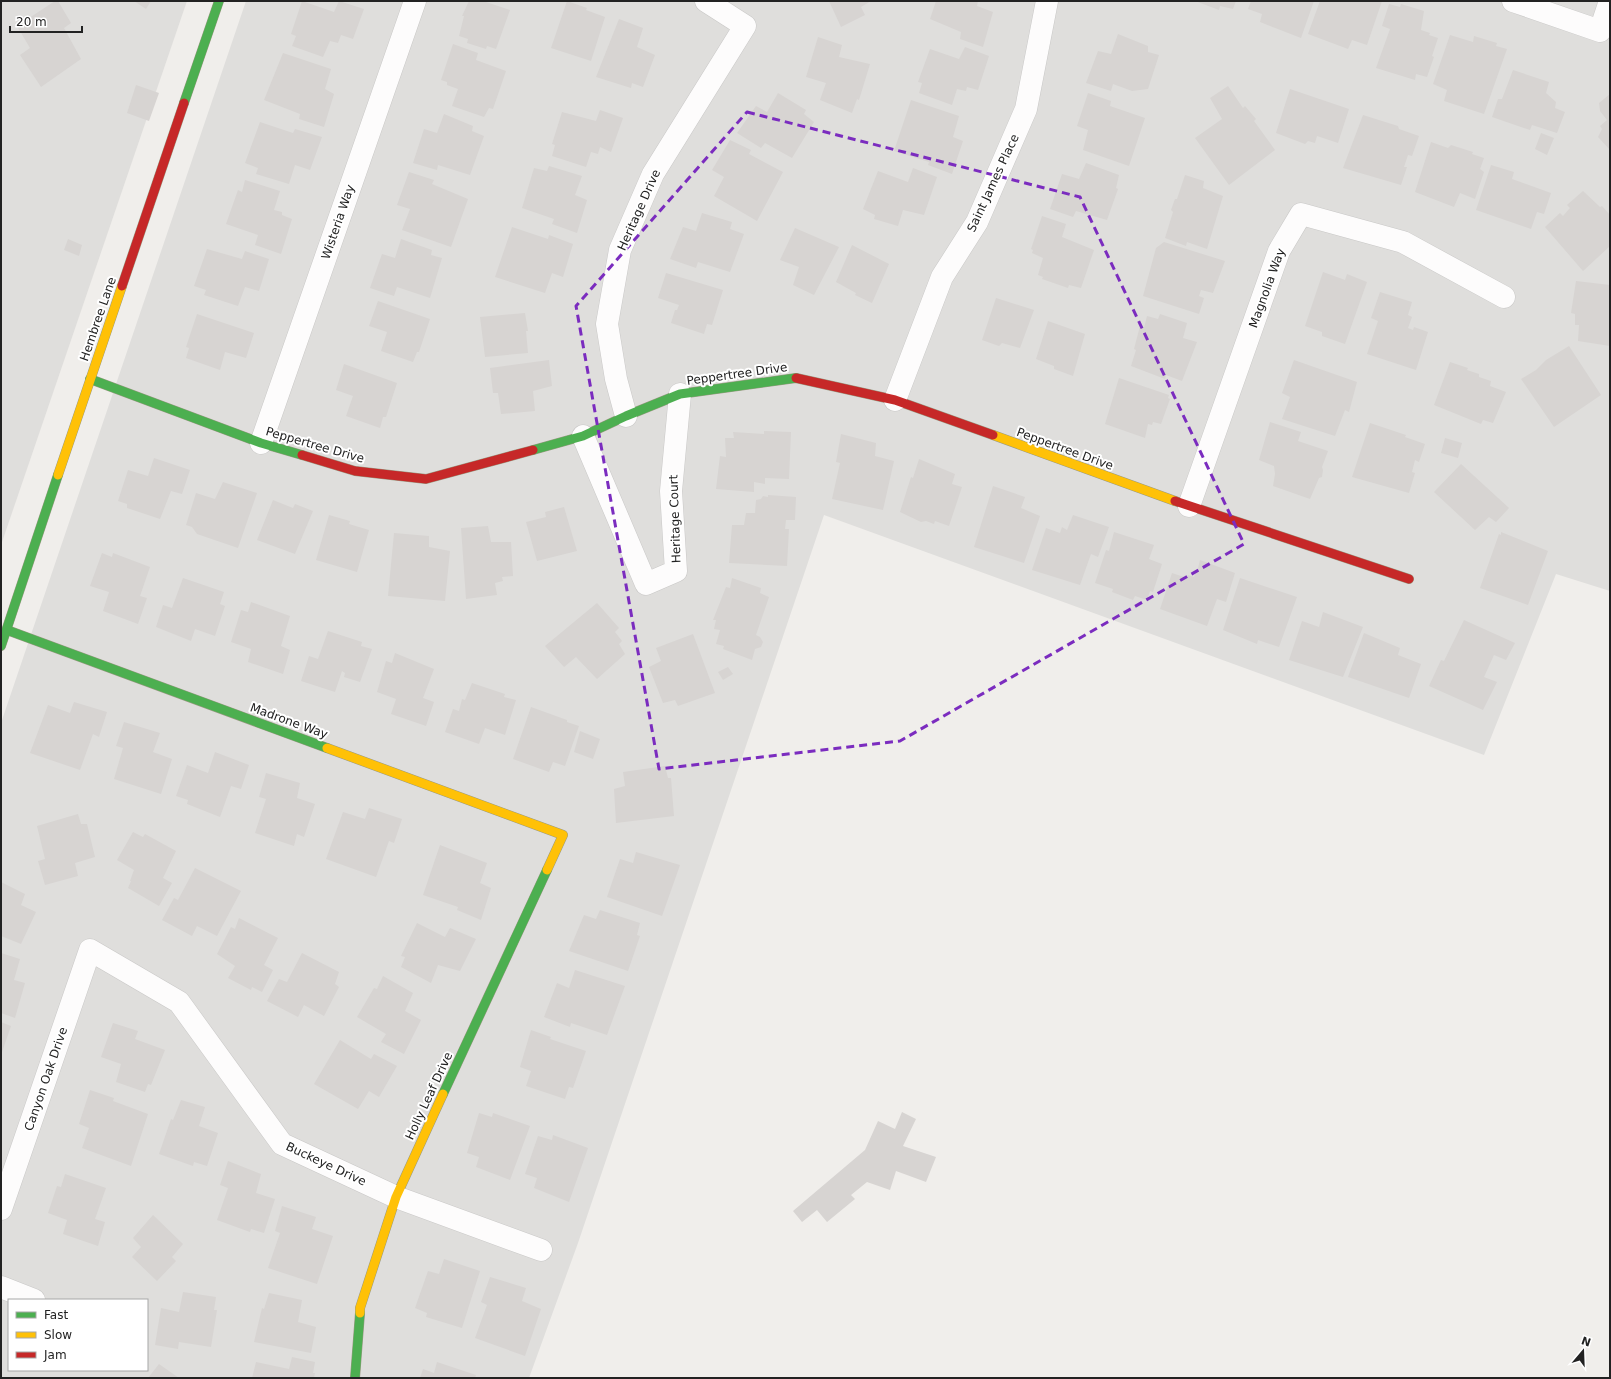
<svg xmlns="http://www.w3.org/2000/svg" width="1611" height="1379" font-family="'DejaVu Sans',sans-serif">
<rect width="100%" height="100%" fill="#f0eeeb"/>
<g fill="#dfdedc" fill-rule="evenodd">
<polygon points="1,1 187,1 1,545"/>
<path d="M246 1H1610V591L1556 574 1484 755 824 515 578 1243 529 1378H1V723ZM9 1300H147V1370H9Z"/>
</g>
<g fill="#d7d4d2">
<polygon points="55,1 58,1 71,23 64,28 81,59 41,87 20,55 30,48 17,26"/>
<polygon points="134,1 151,1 146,9"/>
<polygon points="302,1 334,12 339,1 364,9 353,39 341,35 338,43 330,41 323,57 292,46 296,36 291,34"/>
<polygon points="469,1 483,1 510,10 496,49 487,46 486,49 467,43 468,39 459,36 464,16 462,16"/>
<polygon points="567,1 587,8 586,10 605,17 591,61 551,48"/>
<polygon points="829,1 871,1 861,7 865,15 841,27"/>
<polygon points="936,1 978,1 977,6 993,12 983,47 960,39 961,32 930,19"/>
<polygon points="1195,1 1236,1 1233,9 1220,6 1219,10"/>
<polygon points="1251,1 1314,1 1301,38 1260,22 1262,14 1248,9"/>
<polygon points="1320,1 1382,1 1367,45 1352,40 1348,49 1308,34"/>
<polygon points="1389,4 1400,7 1401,4 1424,11 1421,30 1430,33 1429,35 1438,38 1432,56 1434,57 1427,77 1416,74 1415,80 1376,68 1390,29 1382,26"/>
<polygon points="619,19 643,28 637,47 655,55 643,87 632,83 631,88 596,77"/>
<polygon points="1118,34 1148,46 1148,52 1159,55 1148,89 1132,91 1113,84 1111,91 1086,83 1098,51 1111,54"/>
<polygon points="1450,35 1473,42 1474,36 1497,43 1496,46 1507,49 1484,114 1444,101 1447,90 1433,84"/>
<polygon points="818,37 842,45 839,57 870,64 859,100 857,99 852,113 820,100 826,83 806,77"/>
<polygon points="453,44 478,53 476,60 506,71 493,109 489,108 484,117 452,106 458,89 447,85 447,82 441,80"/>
<polygon points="965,47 989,56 978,90 967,87 966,91 957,89 952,105 919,93 922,83 918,82 930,49 959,59"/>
<polygon points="283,53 331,69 325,89 334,94 324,127 299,119 300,114 264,100"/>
<polygon points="1513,70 1549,82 1546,93 1556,102 1555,108 1565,112 1557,133 1532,125 1530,130 1492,117 1498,99 1502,99"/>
<polygon points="136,85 159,93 149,121 127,113"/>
<polygon points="1228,86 1243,108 1245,106 1256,119 1254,121 1275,150 1229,185 1195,138 1222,119 1210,98"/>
<polygon points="1290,89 1349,109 1338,143 1317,136 1315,143 1308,141 1305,144 1276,133"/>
<polygon points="778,93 806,110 804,114 814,122 792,158 765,143 761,148 737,133 756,106 767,112"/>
<polygon points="1088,93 1111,101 1110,106 1145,118 1129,166 1083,150 1088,130 1077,126"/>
<polygon points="1610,94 1610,150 1598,137 1602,129 1600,126 1607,120 1600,111 1599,103"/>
<polygon points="911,100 959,116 953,137 963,141 952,174 928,165 929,162 894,151"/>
<polygon points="600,110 623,118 611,152 600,147 598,154 591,152 586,167 552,156 555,145 552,144 562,112 596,121"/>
<polygon points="444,114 473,126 472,131 484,136 470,175 438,165 437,170 413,163 424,129 437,133"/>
<polygon points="1363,115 1398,126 1399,129 1419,136 1412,156 1408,155 1404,167 1407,167 1401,185 1343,168"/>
<polygon points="260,122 293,133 295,129 322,137 310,170 295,165 289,184 256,174 258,168 245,163"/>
<polygon points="1541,133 1554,138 1547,155 1535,149"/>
<polygon points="730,140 751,150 749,154 783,172 757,221 714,196 724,177 712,170"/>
<polygon points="1431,142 1448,148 1451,145 1473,152 1472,154 1484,158 1480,169 1484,172 1475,199 1460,193 1454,207 1415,192"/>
<polygon points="1086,163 1119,175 1116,188 1118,189 1107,220 1076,211 1073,217 1050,209 1062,174 1079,179"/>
<polygon points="1491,165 1514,172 1512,179 1551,193 1544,214 1537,212 1531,229 1476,210"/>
<polygon points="549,166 582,176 575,195 587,200 577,233 552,224 554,219 522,208 534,168 547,171"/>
<polygon points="913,168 937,177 924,215 903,210 898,226 874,219 875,215 863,209 878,171 908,182"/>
<polygon points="409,172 434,180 432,184 468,199 451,247 402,230 410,209 397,205"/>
<polygon points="1185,175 1204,181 1203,188 1223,196 1207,249 1187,242 1186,246 1165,238 1173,212 1171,210 1175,199 1177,199"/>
<polygon points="245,180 280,191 274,210 282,212 282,215 292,219 281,254 255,245 258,235 226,224 238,190 242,192"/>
<polygon points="1583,191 1600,207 1602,206 1610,215 1610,246 1583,271 1545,227 1560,213 1563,216 1570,208 1567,205"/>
<polygon points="702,213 732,222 730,229 744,234 730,272 698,262 696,268 670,259 683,227 696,231"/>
<polygon points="1042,216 1066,224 1062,237 1094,250 1081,288 1069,285 1068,288 1042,279 1043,277 1038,275 1043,258 1032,253 1033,250 1031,249"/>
<polygon points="512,227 548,239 549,235 573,244 563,277 552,273 545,293 495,277"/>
<polygon points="795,228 839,247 814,295 793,285 799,267 780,260"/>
<polygon points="68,239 82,245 79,256 64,250"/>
<polygon points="401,239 432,250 431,255 442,258 430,298 397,287 394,296 370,288 382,254 395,258"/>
<polygon points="1164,242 1225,261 1213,293 1201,290 1199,296 1204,298 1199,314 1143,296 1156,248"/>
<polygon points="852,245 889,264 872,303 855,295 856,293 836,282"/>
<polygon points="207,249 242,259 245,251 269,259 259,291 245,287 238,306 204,295 206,290 194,286"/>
<polygon points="1323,272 1345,280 1347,274 1367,282 1345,344 1322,336 1322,332 1305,326"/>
<polygon points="666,273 723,290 712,325 707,324 704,334 671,323 675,310 677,310 679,305 658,298"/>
<polygon points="1576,281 1610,285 1610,346 1578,341 1579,325 1575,325 1575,314 1571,313"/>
<polygon points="1380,292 1412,302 1408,315 1412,317 1408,328 1413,330 1414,327 1428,332 1416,370 1367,354 1378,321 1371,318"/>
<polygon points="996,298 1034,310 1020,348 1002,343 999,346 982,340"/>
<polygon points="378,301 430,319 419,352 417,352 413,362 381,351 387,332 369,326"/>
<polygon points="525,313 528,331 526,331 528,353 485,357 480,317"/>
<polygon points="197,314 254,333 246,358 225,352 220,370 186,358 189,348 186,347"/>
<polygon points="1160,314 1187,323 1183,338 1197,342 1182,381 1166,375 1165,379 1131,366 1136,350 1134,349 1140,326 1144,328 1147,316 1158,319"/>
<polygon points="1048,321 1085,334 1073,376 1054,369 1054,366 1036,359"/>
<polygon points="1569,346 1601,395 1554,427 1521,379 1536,370 1546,360"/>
<polygon points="549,360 552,386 533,391 535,411 501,414 498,393 493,393 490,368"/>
<polygon points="1294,360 1357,382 1349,412 1345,410 1335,436 1282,419 1290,397 1282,393"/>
<polygon points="1450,362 1468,368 1467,370 1479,374 1479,377 1491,381 1490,386 1506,392 1493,423 1483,420 1481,424 1434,405"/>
<polygon points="344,364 397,383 386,417 383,417 380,428 346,416 353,396 336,390"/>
<polygon points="1119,378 1169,395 1168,398 1170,399 1161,424 1153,422 1152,425 1148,424 1145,438 1105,424"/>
<polygon points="1270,422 1301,432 1298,441 1328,451 1322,467 1323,470 1322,477 1319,478 1310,499 1273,486 1275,474 1274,466 1259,460"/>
<polygon points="1370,423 1406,435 1405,437 1425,444 1419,462 1415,460 1412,472 1415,473 1409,493 1352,477"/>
<polygon points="764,431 791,432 789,479 765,478 765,484 754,482 754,492 716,489 720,456 726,457 725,438 734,438 733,432 764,434"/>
<polygon points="841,434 876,443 875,456 894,461 883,510 832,499 840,463 836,462"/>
<polygon points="1445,438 1462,443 1458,458 1441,453"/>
<polygon points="154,458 190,470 182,494 171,491 160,519 127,508 127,504 118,501 128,470 148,476"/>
<polygon points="919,459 955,474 952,484 962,487 949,526 935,521 934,524 926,521 921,522 900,512 911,477 913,478"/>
<polygon points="1461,464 1509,508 1496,522 1489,517 1475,530 1434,492"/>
<polygon points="223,482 257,493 238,548 197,534 192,527 186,525 196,493 215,499"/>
<polygon points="993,486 1025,497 1021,508 1040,516 1024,563 974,547"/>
<polygon points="768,495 796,497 795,520 786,520 785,529 789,529 787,566 729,563 732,525 744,525 746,513 755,513 756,500 761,499 763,496 768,497"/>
<polygon points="273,500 293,508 295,504 313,511 295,554 257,540"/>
<polygon points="564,507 577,551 537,561 526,522 546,517 545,512"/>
<polygon points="329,515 350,521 349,524 369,530 357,572 316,560"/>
<polygon points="1073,515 1109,527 1098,557 1091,554 1080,585 1032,570 1046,528 1060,533 1062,527 1067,530"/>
<polygon points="488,526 491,542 511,542 513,576 502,577 503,581 495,583 497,595 466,599 461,528"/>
<polygon points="1114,532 1154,545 1149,559 1162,564 1153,592 1150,591 1147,600 1135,596 1133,600 1112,592 1113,589 1095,583 1106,550 1109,551"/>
<polygon points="1501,532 1548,551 1528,605 1480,588 1499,534 1501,535"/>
<polygon points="394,533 429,536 429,547 450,551 445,601 388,596"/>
<polygon points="102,553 112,557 113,553 150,567 140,596 147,598 138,624 103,611 109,592 90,586"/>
<polygon points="1200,560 1235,573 1226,602 1217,599 1207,626 1160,609 1172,573 1187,578 1188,575 1194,577 1196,572 1197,572"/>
<polygon points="183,578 224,592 220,604 225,606 215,636 195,629 191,641 156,627 163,605 172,608"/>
<polygon points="732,578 761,588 760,593 769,597 756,635 760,637 763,642 761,647 755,649 752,660 723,649 724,646 716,644 720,630 714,629 716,620 713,620 726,587 730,588"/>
<polygon points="1240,578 1297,597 1279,647 1258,640 1257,644 1223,630"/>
<polygon points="251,602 290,616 281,646 290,650 283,674 248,662 251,649 231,642 241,610 248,612"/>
<polygon points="597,603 619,628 615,632 622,641 619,644 625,654 597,679 576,657 564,667 545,646"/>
<polygon points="1323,612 1363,627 1343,677 1289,660 1302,621 1319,627"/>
<polygon points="1464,620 1515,643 1506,660 1494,655 1484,677 1497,682 1483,710 1429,686 1441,660 1444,661"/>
<polygon points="328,631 362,642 361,646 372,649 360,682 344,677 345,673 342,671 335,692 301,681 309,656 318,659"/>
<polygon points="1364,633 1400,648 1398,655 1421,664 1409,698 1348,677"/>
<polygon points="693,634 715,693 678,706 675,700 663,703 649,667 661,661 656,648"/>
<polygon points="395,653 434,669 423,698 434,702 426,726 391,714 396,699 377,692 386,661 392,663"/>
<polygon points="728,667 733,674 723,680 718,672"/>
<polygon points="472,683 505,694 504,697 516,700 505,735 485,728 479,744 445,732 453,709 459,711 462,699 465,700"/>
<polygon points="74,702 107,712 99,737 93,734 80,770 30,753 48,705 70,713"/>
<polygon points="531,707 567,720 567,722 579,726 565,766 553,762 549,772 513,759"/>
<polygon points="124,722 160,733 153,752 172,759 161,794 114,779 123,748 116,746"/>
<polygon points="580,731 600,739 593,759 574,752"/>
<polygon points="215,752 249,765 241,789 231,786 220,817 187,804 188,800 176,796 187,765 208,773"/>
<polygon points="665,766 668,778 671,778 674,816 616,823 614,789 625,786 623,772"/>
<polygon points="266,773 300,783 297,798 315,804 304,837 297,834 294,846 255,833 266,799 259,797"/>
<polygon points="369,808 402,819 394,843 389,841 376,877 326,859 343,812 365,819"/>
<polygon points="78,814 81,824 87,824 95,857 75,863 78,876 45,885 38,861 45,859 37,826"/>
<polygon points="133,832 143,837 145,834 176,851 163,878 172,883 159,906 128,888 131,881 130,881 134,870 117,860"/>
<polygon points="440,845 487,863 480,883 491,888 481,920 457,910 458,907 423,895"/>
<polygon points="636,852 680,865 662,916 607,897 620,859 633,863"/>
<polygon points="195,868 241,891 217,936 197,926 192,936 162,920 174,898 178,900"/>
<polygon points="1,882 25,894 21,905 36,912 21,944 1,936"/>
<polygon points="600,910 640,923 637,935 640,936 628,971 569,951 584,915 596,919"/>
<polygon points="239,918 278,938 264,965 273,970 262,992 252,987 251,990 228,978 235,966 217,954 231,927 235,929"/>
<polygon points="417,923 445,937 450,928 476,939 460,971 438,965 431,983 401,967 405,957 401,956"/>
<polygon points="1,953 20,959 14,980 25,983 15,1018 1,1013"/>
<polygon points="302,953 339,972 335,984 339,987 324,1016 304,1005 298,1017 267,1001 279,979 287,982"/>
<polygon points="575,970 625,986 607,1035 571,1023 570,1027 544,1017 557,983 569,988"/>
<polygon points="383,976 413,993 405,1011 421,1020 404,1054 381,1042 386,1034 357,1017 374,988 377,989"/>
<polygon points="1,1022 11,1026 1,1055"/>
<polygon points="113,1023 138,1031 135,1039 165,1050 151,1085 148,1084 145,1092 116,1082 121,1064 101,1057"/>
<polygon points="531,1030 551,1037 550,1039 586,1051 573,1088 569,1087 565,1099 526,1086 531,1071 520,1067"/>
<polygon points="340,1040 371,1059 374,1054 397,1066 379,1097 369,1091 358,1109 314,1084"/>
<polygon points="90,1090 114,1098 113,1101 148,1114 131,1166 82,1148 89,1128 79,1124"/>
<polygon points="181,1100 205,1107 199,1126 218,1133 207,1166 194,1162 193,1166 159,1154 171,1119 173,1120"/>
<polygon points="902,1112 916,1119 903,1146 936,1157 926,1182 896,1171 890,1190 867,1182 851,1195 855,1199 827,1222 817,1210 802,1222 793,1211 865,1150 878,1121 895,1129"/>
<polygon points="479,1113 492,1117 493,1113 530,1126 510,1180 476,1167 479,1157 467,1153"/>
<polygon points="553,1135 588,1148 569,1202 534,1188 537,1178 525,1174 538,1136 552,1140"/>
<polygon points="228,1161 261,1174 256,1193 275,1199 264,1233 251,1229 250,1232 217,1220 228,1188 220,1185"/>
<polygon points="65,1174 106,1188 95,1219 105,1222 98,1246 63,1234 67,1220 48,1213 57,1186 61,1187"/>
<polygon points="282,1206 316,1217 312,1229 333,1236 317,1284 268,1268 280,1233 275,1231"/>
<polygon points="153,1215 183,1244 172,1257 176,1261 157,1281 132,1257 141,1247 133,1238"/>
<polygon points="444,1259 480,1271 462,1328 426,1317 427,1313 415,1308 428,1271 439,1274"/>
<polygon points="490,1277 526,1288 522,1301 541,1309 525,1356 475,1338 487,1305 481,1302"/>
<polygon points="183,1292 216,1297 214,1310 217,1310 211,1347 179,1342 178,1349 155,1345 161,1308 179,1312"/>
<polygon points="269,1293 302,1300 298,1322 316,1327 311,1353 254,1342 262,1308 264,1309"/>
<polygon points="292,1357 315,1362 313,1373 315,1373 314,1378 252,1378 256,1362 289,1369"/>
<polygon points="437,1362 476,1375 475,1378 420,1378 423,1369 434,1373"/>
<polygon points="159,1364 179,1378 148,1378"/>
</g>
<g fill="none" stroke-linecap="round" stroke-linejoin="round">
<g stroke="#c9c8c7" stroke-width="23">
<g id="street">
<polyline points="1513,1 1600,31 1610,1"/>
<polyline points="895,400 942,277 977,222 1026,109 1047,1"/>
<polyline points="626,416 616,379 607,324 620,250 653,174 745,26 706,1"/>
<polyline points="583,436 646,584 676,571 671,491 680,394"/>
<polyline points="261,443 415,1"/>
<polyline points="1189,506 1279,251 1301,214 1403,242 1504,297"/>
<polyline points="1,1209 90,950 179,1002 282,1144 396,1197 541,1250"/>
<polyline points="1,1287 34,1300"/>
</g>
</g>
<g stroke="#999a82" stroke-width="10">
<g id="fast">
<polyline points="184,103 219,1"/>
<polyline points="90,379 261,443 302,455"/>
<polyline points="533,450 583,436 626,416 680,394 796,378"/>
<polyline points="7,630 327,748"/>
<polyline points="1,646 58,475"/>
<polyline points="443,1094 547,870"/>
<polyline points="355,1378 360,1313"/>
</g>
</g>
<g stroke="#999a82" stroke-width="10">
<g id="slow">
<polyline points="993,435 1175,501"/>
<polyline points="58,475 122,286"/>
<polyline points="327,748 563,835 547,870"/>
<polyline points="360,1313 360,1308 396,1197 443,1094"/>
</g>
</g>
<g stroke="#999a82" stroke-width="10">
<g id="jam">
<polyline points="122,286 184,103"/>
<polyline points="796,378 895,400 993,435"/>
<polyline points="302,455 355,471 426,479 533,450"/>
<polyline points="1175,501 1409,579"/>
</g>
</g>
<use href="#street" stroke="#fdfcfc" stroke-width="22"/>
<use href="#fast" stroke="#4caf50" stroke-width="9"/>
<use href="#slow" stroke="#ffc107" stroke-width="9"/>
<use href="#jam" stroke="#c62828" stroke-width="9"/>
</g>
<path fill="none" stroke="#7b2cbf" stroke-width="3" stroke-dasharray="8 5" stroke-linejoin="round" d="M747 112 1080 197 1244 544 900 741 659 769 576 306Z"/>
<g text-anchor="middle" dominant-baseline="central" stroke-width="4" stroke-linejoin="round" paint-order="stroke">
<g font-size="12" fill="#222" stroke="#fff">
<text transform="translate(993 183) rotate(-65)">Saint James Place</text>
<text transform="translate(639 210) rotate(-66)">Heritage Drive</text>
<text transform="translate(338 222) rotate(-71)">Wisteria Way</text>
<text transform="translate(1267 288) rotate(-70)">Magnolia Way</text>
<text transform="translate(98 319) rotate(-71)">Hembree Lane</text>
<text transform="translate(737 374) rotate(-8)">Peppertree Drive</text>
<text transform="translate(315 445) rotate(16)">Peppertree Drive</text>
<text transform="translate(1065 449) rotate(20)">Peppertree Drive</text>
<text transform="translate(675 519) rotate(-92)">Heritage Court</text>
<text transform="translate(289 721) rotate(20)">Madrone Way</text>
<text transform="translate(46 1079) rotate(-71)">Canyon Oak Drive</text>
<text transform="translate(429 1096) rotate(-65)">Holly Leaf Drive</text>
<text transform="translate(326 1164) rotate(25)">Buckeye Drive</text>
</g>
</g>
<rect width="1611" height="1379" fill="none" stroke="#222222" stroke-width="4"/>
<rect x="8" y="1299" width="140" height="72" fill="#ffffff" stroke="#a7a7a7"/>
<rect x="16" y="1312" width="20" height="6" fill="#4caf50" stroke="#a7a7a7"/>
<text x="44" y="1319" font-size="12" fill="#222222">Fast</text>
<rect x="16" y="1332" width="20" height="6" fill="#ffc107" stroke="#a7a7a7"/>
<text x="44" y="1339" font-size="12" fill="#222222">Slow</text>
<rect x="16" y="1352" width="20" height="6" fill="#c62828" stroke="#a7a7a7"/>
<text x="44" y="1359" font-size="12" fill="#222222">Jam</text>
<g transform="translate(1583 1351) rotate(19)" stroke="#ffffff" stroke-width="3" paint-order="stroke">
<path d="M0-3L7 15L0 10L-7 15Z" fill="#222222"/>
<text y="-6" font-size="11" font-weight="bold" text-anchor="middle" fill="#222222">N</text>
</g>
<path d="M10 26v6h72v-6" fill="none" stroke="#222222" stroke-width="2"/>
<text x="16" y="26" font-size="12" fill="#222222" stroke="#ffffff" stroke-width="3" paint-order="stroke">20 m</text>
</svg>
